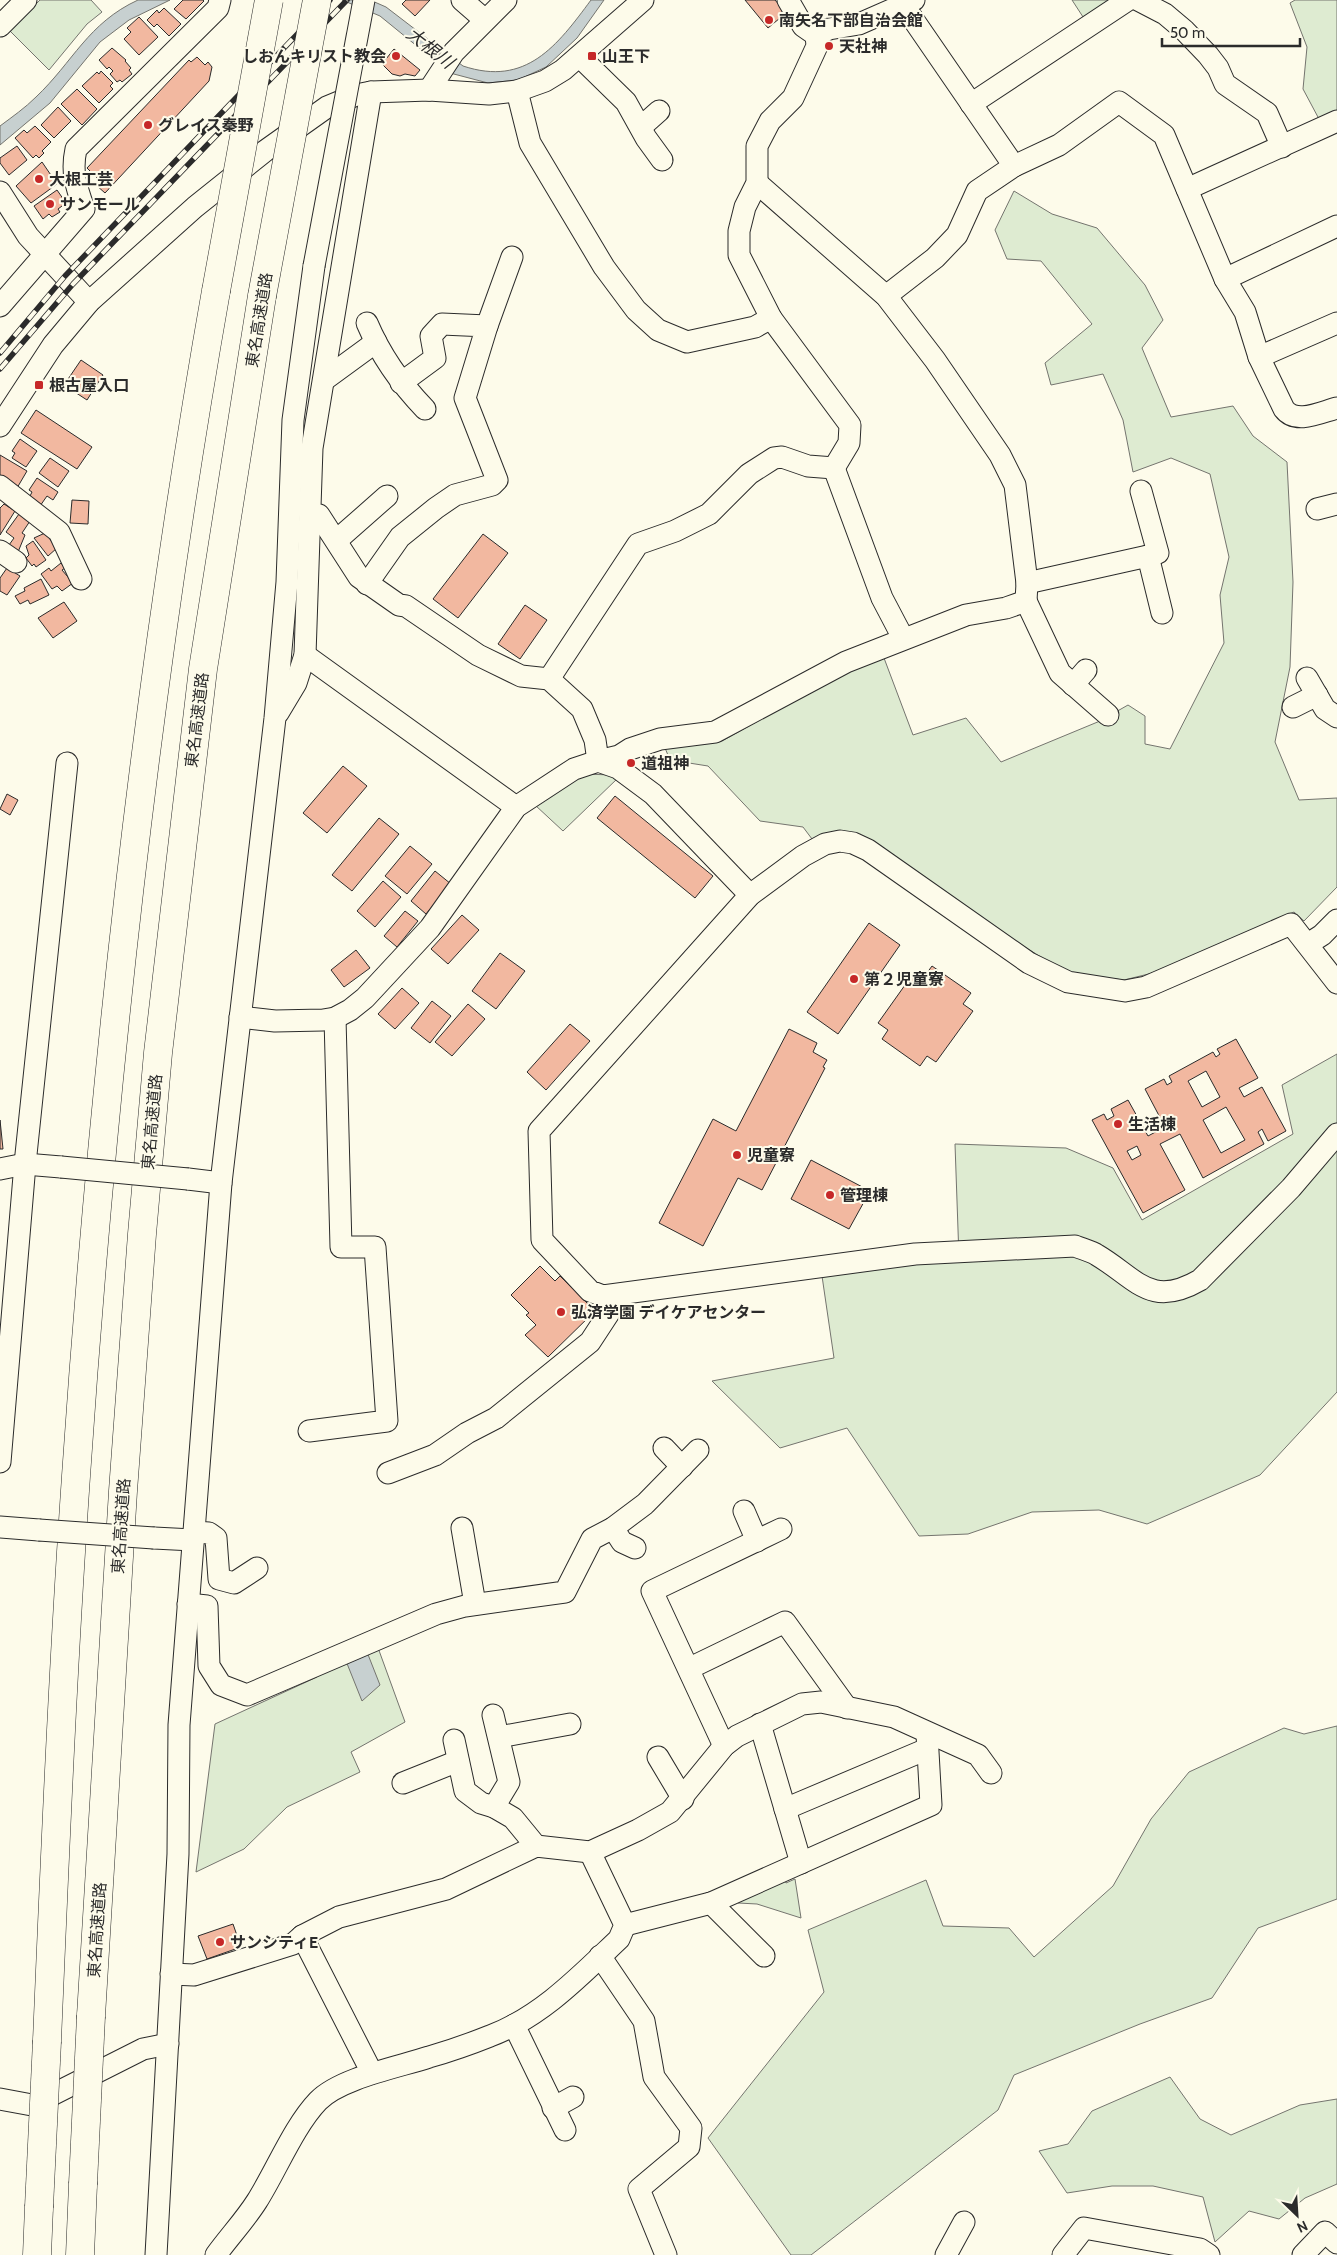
<svg xmlns="http://www.w3.org/2000/svg" width="1337" height="2255" font-family="Cabin,'Noto Sans JP',sans-serif">
<rect width="100%" height="100%" fill="#fdfbea"/>
<g fill="#deebd1" stroke="#74746e">
<polygon points="40,0 91,0 102,12 87,24 49,70 9,30"/>
<polygon points="1072,0 1118,0 1085,20"/>
<polygon points="1295,0 1337,0 1337,111 1319,119 1303,89 1307,47 1290,3"/>
<polygon points="1014,191 1052,214 1097,228 1145,285 1163,320 1142,348 1171,417 1233,406 1253,436 1287,462 1293,582 1290,667 1275,742 1299,800 1337,798 1337,887 1304,921 1294,912 1173,968 1124,980 1069,974 998,931 867,841 812,839 803,827 760,821 708,766 670,760 665,748 722,741 851,669 884,658 913,735 966,718 1001,762 1100,721 1128,705 1145,716 1145,744 1170,749 1224,643 1220,595 1229,557 1210,474 1171,458 1133,472 1123,420 1103,374 1051,385 1045,363 1092,324 1041,261 1007,259 995,230"/>
<polygon points="582,774 614,775 618,778 563,831 535,805"/>
<polygon points="1337,1054 1337,1392 1260,1475 1147,1524 1099,1510 1032,1512 968,1534 919,1536 847,1428 780,1448 712,1381 834,1358 822,1276 959,1258 955,1144 1066,1148 1113,1168 1142,1220 1293,1134 1282,1085"/>
<polygon points="377,1645 405,1722 351,1752 360,1772 287,1807 244,1849 196,1872 215,1724 317,1677 315,1673"/>
<polygon points="1337,1726 1337,1899 1258,1928 1212,1998 1140,2024 1014,2075 998,2110 811,2255 791,2255 708,2138 824,1992 808,1930 926,1880 943,1926 1009,1928 1034,1957 1113,1886 1151,1819 1189,1772 1284,1728 1304,1734"/>
<polygon points="784,1878 786,1883 795,1879 801,1918 757,1904 738,1903 738,1899"/>
<polygon points="1170,2077 1200,2119 1231,2135 1300,2105 1337,2099 1337,2184 1305,2198 1279,2219 1249,2211 1215,2242 1203,2197 1153,2186 1112,2186 1067,2193 1039,2151 1068,2144 1092,2111"/>
</g>
<g fill="#c7d0d0" stroke="#74746e">
<path d="M138 0H170L129 20 100 42 50 103 0 145V126C12 117 25 108 36 97 73 62 88 23 138 0Z"/>
<path d="M342 0H370L386 7 463 66C526 87 557 46 591 0H604L577 38 546 67 518 80 488 83 450 73 380 16Z"/>
<polygon points="367,1652 380,1685 362,1701 346,1661"/>
</g>
<g fill="#f2b8a0" stroke="#2b2b2b" fill-rule="evenodd">
<polygon points="183,0 203,0 204,1 186,19 174,9"/>
<polygon points="406,0 430,0 415,16 402,4"/>
<polygon points="745,0 775,0 786,13 768,28"/>
<polygon points="164,8 181,24 169,36 157,24 154,27 147,20 157,10 159,13"/>
<polygon points="139,17 158,37 139,55 124,39 131,32 127,28"/>
<polygon points="112,48 126,60 125,61 131,68 129,70 132,74 122,82 120,80 117,82 110,74 113,71 109,67 107,69 99,60"/>
<polygon points="394,49 420,70 415,76 405,74 400,76 392,74 382,64"/>
<polygon points="197,57 205,65 208,62 212,67 209,81 105,193 96,185 100,181 87,168 189,60 191,62"/>
<polygon points="101,71 113,83 110,86 113,89 99,103 82,86 97,72 99,74"/>
<polygon points="77,89 97,109 82,125 61,104"/>
<polygon points="58,107 71,121 54,138 41,125"/>
<polygon points="35,126 51,142 42,151 44,153 39,158 36,155 33,158 15,138 24,130 27,133"/>
<polygon points="17,146 27,160 9,175 0,163 0,158"/>
<polygon points="42,162 57,184 31,203 16,186"/>
<polygon points="57,190 66,203 58,209 60,212 52,217 49,214 43,219 34,206"/>
<polygon points="81,360 103,375 87,400 64,385"/>
<polygon points="36,410 92,447 77,469 21,433"/>
<polygon points="20,439 37,451 26,467 12,458 15,453 12,451"/>
<polygon points="0,455 27,471 17,488 0,477"/>
<polygon points="50,458 69,471 58,487 39,473"/>
<polygon points="37,478 58,492 53,500 47,496 40,506 29,498 32,492 29,490"/>
<polygon points="72,500 89,501 88,524 70,523"/>
<polygon points="4,504 15,511 0,535 0,508"/>
<polygon points="19,514 30,521 22,533 25,535 18,552 9,545 14,538 6,532"/>
<polygon points="45,533 57,548 48,556 34,538"/>
<polygon points="483,534 508,553 458,618 433,599"/>
<polygon points="33,541 46,560 36,567 34,564 32,566 26,558 29,555 26,546"/>
<polygon points="61,563 65,568 62,570 73,583 62,591 57,586 52,589 41,574 49,568 51,571"/>
<polygon points="7,568 20,576 7,595 0,591 0,578"/>
<polygon points="41,579 49,595 30,604 28,600 20,604 15,596 25,591 24,588"/>
<polygon points="64,602 77,621 53,638 38,618"/>
<polygon points="525,605 547,620 520,659 498,644"/>
<polygon points="343,766 367,786 327,833 303,813"/>
<polygon points="7,794 18,800 10,815 0,809"/>
<polygon points="615,796 713,876 695,898 597,818"/>
<polygon points="379,818 399,834 352,891 332,875"/>
<polygon points="410,846 432,864 407,894 385,876"/>
<polygon points="435,871 451,884 426,914 411,901"/>
<polygon points="383,881 401,897 375,927 357,911"/>
<polygon points="405,911 418,921 397,947 384,936"/>
<polygon points="462,915 479,930 448,964 431,949"/>
<polygon points="869,923 900,945 838,1034 807,1012"/>
<polygon points="356,950 370,968 344,987 331,970"/>
<polygon points="500,953 525,971 496,1009 472,991"/>
<polygon points="932,966 971,993 963,1004 973,1011 936,1062 927,1056 920,1066 882,1039 888,1030 878,1023 915,971 924,977"/>
<polygon points="402,988 419,1003 395,1029 378,1014"/>
<polygon points="432,1001 451,1016 430,1043 411,1028"/>
<polygon points="468,1004 485,1019 452,1056 435,1042"/>
<polygon points="570,1024 590,1041 546,1090 527,1072"/>
<polygon points="789,1029 817,1043 813,1052 827,1060 823,1067 825,1068 762,1190 738,1178 703,1246 659,1223 713,1119 736,1131"/>
<path d="M1236 1039 1258 1078 1239 1088 1244 1097 1262 1087 1286 1131 1268 1141 1262 1129 1258 1132 1264 1144 1203 1178 1180 1134 1160 1144 1185 1190 1143 1213 1092 1120 1104 1114 1107 1120 1114 1116 1111 1109 1128 1100 1148 1136 1165 1127 1145 1089 1164 1079 1167 1085 1172 1082 1169 1076 1213 1052 1216 1057 1220 1054 1217 1049ZM1206 1071 1220 1097 1202 1107 1188 1081ZM1226 1107 1245 1140 1221 1153 1203 1120ZM1137 1146 1141 1155 1132 1160 1127 1151Z"/>
<polygon points="0,1120 3,1149 0,1149"/>
<polygon points="811,1160 870,1191 849,1229 791,1199"/>
<polygon points="540,1266 555,1281 560,1276 595,1311 548,1357 525,1335 536,1325 526,1315 529,1313 511,1295"/>
<polygon points="233,1924 241,1947 207,1959 198,1936"/>
</g>
<g fill="none" stroke-linecap="round" stroke-linejoin="round">
<g stroke="#2b2b2b" stroke-width="23">
<g id="minor">
<polyline points="462,0 485,20"/>
<polyline points="788,0 803,26 816,35 817,46 793,98 770,121 757,146 757,183 745,207 739,231 739,255 771,318 850,425 849,443 834,468"/>
<polyline points="1138,0 1165,14 1184,30 1208,55 1218,68 1225,84 1267,113 1282,147"/>
<polyline points="904,6 1014,166"/>
<polyline points="0,26 26,0"/>
<polyline points="816,35 829,29 859,24 914,0"/>
<polyline points="580,57 626,102 646,138 662,160"/>
<polyline points="429,90 454,52 506,0"/>
<polyline points="517,91 530,143 604,267 636,310 658,330 687,342 755,327 771,318"/>
<polyline points="971,104 1128,0"/>
<polyline points="641,127 659,111"/>
<polyline points="1187,189 1337,121"/>
<polyline points="0,192 28,236 89,302"/>
<polyline points="1225,279 1337,226"/>
<path d="M886 296 935 258 957 235 977 191 1014 166 1059 145 1119 102 1164 135 1225 279 1245 312 1259 357 1284 409C1296 425 1321 412 1337 408"/>
<path d="M0 306 84 209C76 186 71 172 76 149L218 8 220 0"/>
<path d="M367 323C381 356 400 383 425 409"/>
<polyline points="487,326 512,257"/>
<polyline points="1259,357 1337,323"/>
<polyline points="324,380 376,342"/>
<polyline points="0,426 53,345 89,302 195,207 265,151 327,107 356,95 371,92 429,90 489,94 517,91 545,81 563,70 643,0"/>
<polyline points="834,468 882,598 903,638"/>
<polyline points="0,486 59,532 81,579"/>
<polyline points="1141,491 1158,553 1148,556"/>
<polyline points="1317,509 1337,504"/>
<polyline points="310,515 319,515 359,577 399,605 406,606 478,655 521,676 549,679 582,709 595,740 598,761 619,756 630,749 660,739 715,732 846,662 966,615 1006,608 1026,601 1027,583 1015,485 1000,455 935,360 886,296 757,183"/>
<polyline points="337,540 387,496"/>
<polyline points="0,551 16,562"/>
<polyline points="1027,583 1148,556 1162,613"/>
<polyline points="367,584 400,537 436,508 455,495 492,485 497,480 465,398 487,326 442,324 431,336 435,358 401,383"/>
<polyline points="1026,601 1060,673 1108,715"/>
<polyline points="305,655 516,807"/>
<polyline points="1307,678 1325,709 1337,717"/>
<polyline points="549,679 638,544 675,531 709,514 749,474 774,458 782,457 808,466 834,468"/>
<polyline points="1073,685 1086,670"/>
<polyline points="1293,707 1317,695"/>
<polyline points="278,713 296,683 305,655 312,448 371,92"/>
<polyline points="1308,944 1322,935 1337,920"/>
<path d="M1337 983 1291 924 1146 987 1125 991 1068 982 1029 963 868 850 853 843 840 841 825 844 803 856 750 895 539 1131 542 1240 590 1291 603 1296 915 1254 1075 1246C1082 1249 1091 1251 1097 1255 1136 1278 1150 1309 1200 1280L1291 1188 1337 1134"/>
<polyline points="240,1017 275,1021 323,1020 335,1018 350,1010 365,998 430,928 516,807 574,769 598,761 618,768 653,794 750,895"/>
<polyline points="0,1169 25,1164 61,1167"/>
<polyline points="188,1179 221,1183"/>
<polyline points="309,1431 387,1421 375,1247 341,1247 335,1018"/>
<polyline points="664,1448 682,1467"/>
<polyline points="0,1462 25,1164 67,763"/>
<polyline points="388,1473 435,1455 467,1433 496,1418 590,1342 609,1313 603,1296"/>
<polyline points="744,1511 757,1541"/>
<polyline points="0,1527 39,1530"/>
<polyline points="462,1528 475,1604"/>
<polyline points="613,1528 622,1542 635,1548"/>
<polyline points="194,1532 209,1533 216,1538 219,1579 234,1583 257,1568"/>
<polyline points="154,1538 193,1540"/>
<polyline points="188,1604 207,1606 209,1666 221,1685 247,1695 436,1614 465,1606 565,1592 592,1539 613,1528 645,1504 698,1450"/>
<polyline points="690,1668 785,1622 847,1708"/>
<polyline points="493,1715 509,1782 494,1807"/>
<polyline points="760,1724 801,1863"/>
<polyline points="499,1737 570,1724"/>
<polyline points="454,1740 465,1791 481,1803 494,1807 513,1818 536,1846"/>
<polyline points="724,1746 652,1591 781,1529"/>
<polyline points="658,1757 683,1799"/>
<polyline points="403,1783 458,1761"/>
<polyline points="785,1809 927,1749"/>
<polyline points="711,1903 764,1956"/>
<polyline points="625,1925 711,1903 931,1805 927,1734"/>
<polyline points="302,1936 372,2073"/>
<polyline points="600,1956 644,2021 654,2077 691,2128 689,2147 639,2189 666,2255"/>
<polyline points="171,1974 194,1975 293,1944 302,1936 339,1917 446,1889 536,1846 590,1852 638,1830 670,1812 724,1746 737,1736 802,1704 821,1702 894,1717 978,1755 991,1773"/>
<polyline points="514,2025 565,2130"/>
<polyline points="0,2099 32,2105 143,2049 168,2044"/>
<polyline points="553,2108 573,2097"/>
<polyline points="156,2255 178,1854 179,1725 221,1183 275,718 287,582 293,420 314,266"/>
<path d="M216 2255C229 2237 245 2220 257 2201 276 2171 294 2126 318 2101 340 2078 399 2067 429 2057 450 2051 470 2044 490 2036 541 2017 580 1976 619 1939L625 1925 590 1852"/>
<polyline points="946,2255 964,2222"/>
<polyline points="1063,2255 1084,2228 1200,2249 1209,2255"/>
<polyline points="1303,2255 1325,2232 1337,2243"/>
</g>
</g>
<g stroke="#2b2b2b" stroke-width="29">
<g id="highway">
<polyline points="91,2016 123,1491 142,1234 158,1053 203,669 262,296"/>
<path d="M47 2041C55 1852 63 1664 76 1476 103 1079 147 682 216 291"/>
<polyline points="37,2255 39,2207"/>
<polyline points="80,2255 83,2184"/>
</g>
</g>
<use href="#minor" stroke="#fdfbea" stroke-width="21"/>
<use href="#highway" stroke="#fdfbea" stroke-width="28"/>
<g stroke="#2b2b2b" stroke-width="5.5">
<g id="rail">
<polyline points="0,353 65,276 330,0"/>
<polyline points="0,369 73,284 347,0"/>
</g>
</g>
<use href="#rail" stroke="#fdfbea" stroke-width="4" stroke-dasharray="11" stroke-linecap="butt"/>
<g stroke="#2b2b2b" stroke-width="23" stroke-linecap="butt">
<g id="minor-bridge">
<polyline points="314,266 364,0"/>
<polyline points="61,1167 188,1179"/>
<polyline points="39,1530 154,1538"/>
</g>
</g>
<g stroke="#2b2b2b" stroke-width="29" stroke-linecap="butt">
<g id="highway-bridge">
<polyline points="216,291 269,0"/>
<polyline points="262,296 317,0"/>
<polyline points="83,2184 91,2016"/>
<polyline points="39,2207 47,2041"/>
</g>
</g>
<use href="#minor-bridge" stroke="#fdfbea" stroke-width="21"/>
<use href="#highway-bridge" stroke="#fdfbea" stroke-width="28"/>
</g>
<g fill="#c62828" stroke="#fdfbea" stroke-width="2">
<circle cx="769" cy="20" r="5"/>
<circle cx="829" cy="46" r="5"/>
<circle cx="396" cy="56" r="5"/>
<rect x="587" y="51" width="10" height="10" rx="2.5"/>
<circle cx="148" cy="125" r="5"/>
<circle cx="39" cy="179" r="5"/>
<circle cx="50" cy="204" r="5"/>
<rect x="34" y="380" width="10" height="10" rx="2.5"/>
<circle cx="631" cy="763" r="5"/>
<circle cx="854" cy="979" r="5"/>
<circle cx="1118" cy="1124" r="5"/>
<circle cx="737" cy="1155" r="5"/>
<circle cx="830" cy="1195" r="5"/>
<circle cx="561" cy="1312" r="5"/>
<circle cx="220" cy="1942" r="5"/>
</g>
<g text-anchor="middle" dominant-baseline="central" stroke-width="4" stroke-linejoin="round" paint-order="stroke">
<g font-size="16" font-weight="bold" fill="#2b2b2b" stroke="#fdfbea" text-anchor="start">
<text x="779" y="20">南矢名下部自治会館</text>
<text x="839" y="46">天社神</text>
<text x="386" y="56" text-anchor="end">しおんキリスト教会</text>
<text x="602" y="56">山王下</text>
<text x="158" y="125">グレイス秦野</text>
<text x="49" y="179">大根工芸</text>
<text x="60" y="204">サンモール</text>
<text x="49" y="385">根古屋入口</text>
<text x="641" y="763">道祖神</text>
<text x="864" y="979">第２児童寮</text>
<text x="1128" y="1124">生活棟</text>
<text x="747" y="1155">児童寮</text>
<text x="840" y="1195">管理棟</text>
<text x="571" y="1312">弘済学園 デイケアセンター</text>
<text x="230" y="1942">サンシティE</text>
</g>
<g font-size="16" fill="#2b2b2b" stroke="#fdfbea">
<text transform="translate(259 320) rotate(-81)">東名高速道路</text>
<text transform="translate(197 720) rotate(-83)">東名高速道路</text>
<text transform="translate(152 1122) rotate(-85)">東名高速道路</text>
<text transform="translate(121 1526) rotate(-86)">東名高速道路</text>
<text transform="translate(97 1930) rotate(-86)">東名高速道路</text>
</g>
<g font-size="18" font-style="italic" fill="#2b2b2b" stroke="#fdfbea">
<text transform="translate(430 48) rotate(38)">大根川</text>
</g>
</g>
<g transform="translate(1297 2215) rotate(155)" stroke="#fdfbea" stroke-width="4" paint-order="stroke">
<path d="M0-4L9 19L0 12L-9 19Z" fill="#2b2b2b"/>
<text y="-8" font-size="14" font-weight="bold" text-anchor="middle" fill="#2b2b2b">N</text>
</g>
<path d="M1162 38v8h138v-8" fill="none" stroke="#2b2b2b" stroke-width="2.5"/>
<text x="1170" y="38" font-size="15" fill="#2b2b2b" stroke="#fdfbea" stroke-width="4" paint-order="stroke">50 m</text>
</svg>
